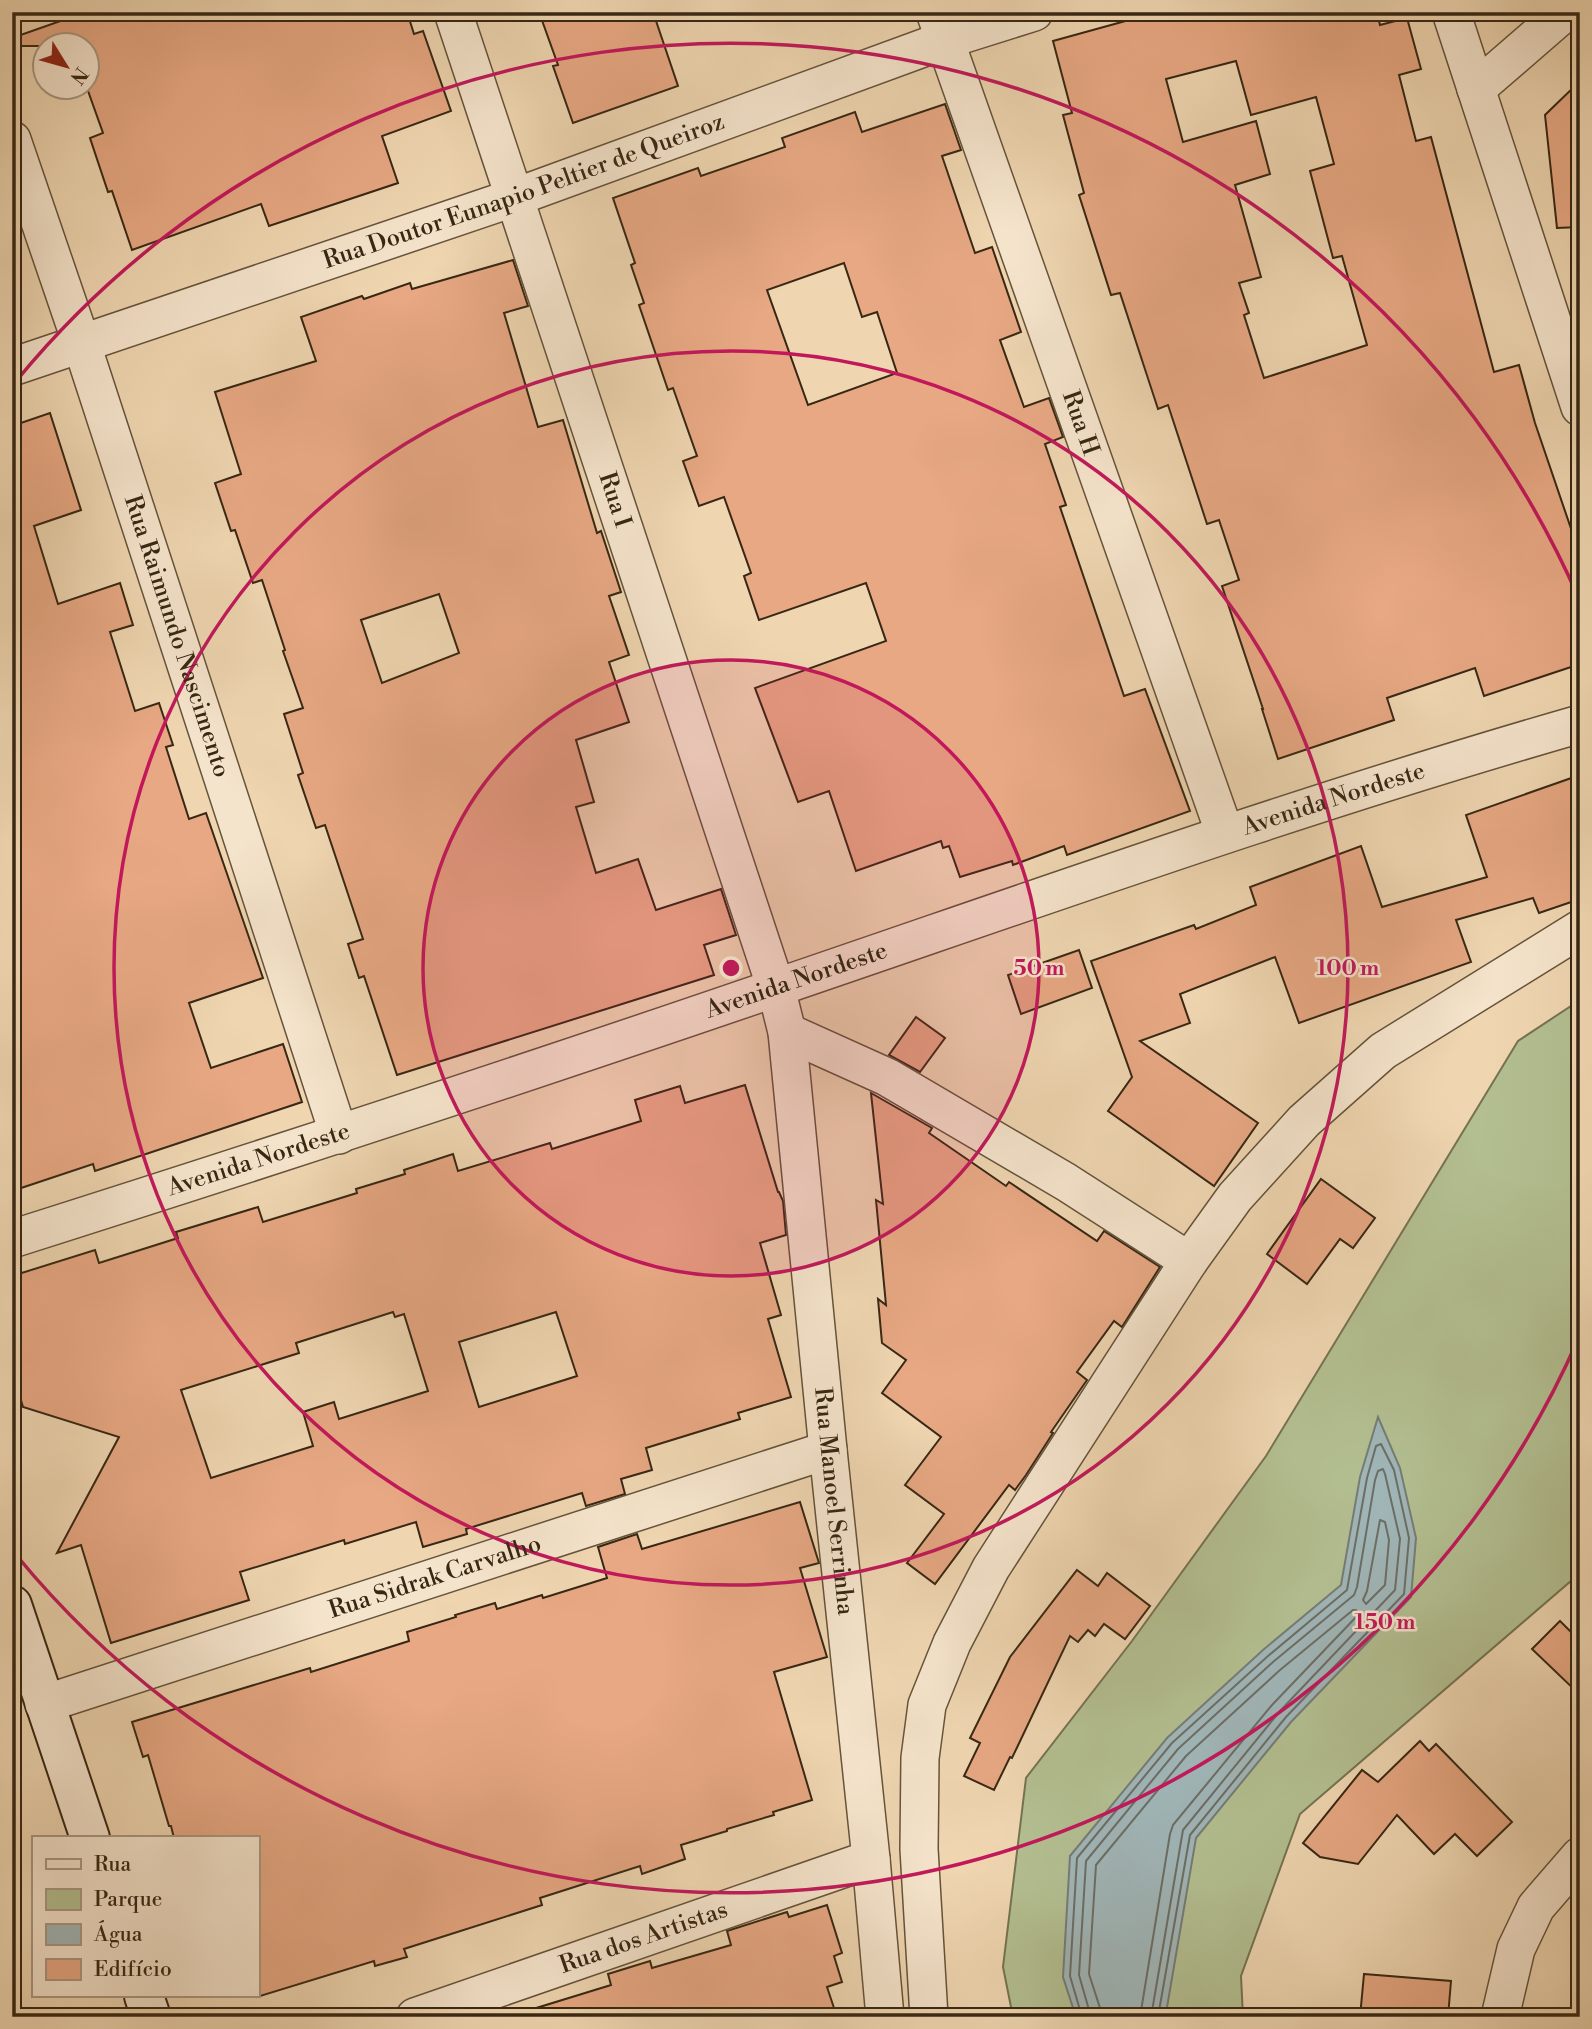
<svg xmlns="http://www.w3.org/2000/svg" width="1592" height="2029" font-family="'Libre Bodoni',serif">
<rect width="100%" height="100%" fill="#efd6b1"/>
<filter id="stains"><feTurbulence type="fractalNoise" baseFrequency=".00286" numOctaves="4"/><feColorMatrix values="0 0 0 0 .2 0 0 0 0 .09 0 0 0 0 .02 0 0 0 .5 -.17"/></filter>
<radialGradient id="worn" r=".72"><stop offset=".6" stop-color="#630" stop-opacity="0"/><stop offset="1" stop-color="#630" stop-opacity=".3"/></radialGradient>
<polygon fill="#b3bf91" stroke="#757352" stroke-width="2" points="1580,1000 1580,1578 1571,1581 1300,1814 1241,1976 1243,2017 1013,2017 1003,1967 1026,1778 1132,1641 1266,1456 1518,1041"/>
<polygon fill="#a0b6b8" stroke="#767d76" stroke-width="2" points="1378,1417 1400,1468 1416,1538 1411,1597 1291,1722 1196,1838 1166,2013 1168,2017 1076,2017 1063,1977 1070,1856 1167,1738 1263,1650 1341,1585 1360,1477"/>
<g fill="none" stroke-linecap="round" stroke-linejoin="round">
<g stroke="#6c6e66" stroke-width="2">
<polygon points="1380,1520 1385,1522 1389,1540 1385,1585 1366,1604 1363,1600 1367,1591"/>
<polyline points="1082,2017 1070,1976 1077,1858 1172,1743 1268,1656 1347,1590 1367,1478 1376,1446 1381,1444 1394,1470 1409,1538 1404,1594 1286,1717 1190,1835 1159,2011 1160,2017"/>
<polyline points="1091,2017 1079,1975 1086,1861 1178,1749 1273,1662 1354,1595 1357,1587 1375,1480 1378,1471 1383,1469 1385,1474 1400,1539 1395,1590 1280,1711 1183,1830 1151,2017"/>
<polyline points="1101,2017 1100,2008 1089,1974 1096,1865 1186,1756 1280,1670 1353,1610 1356,1610 1358,1615 1272,1705 1173,1825 1170,1834 1140,2017"/>
</g>
</g>
<g fill="#e7a883" stroke="#372714" stroke-width="2" fill-rule="evenodd">
<polygon points="86,12 407,12 414,34 423,31 451,111 382,136 398,183 269,226 261,204 132,250 112,191 108,192 90,138 103,133 87,88 88,46 12,46 12,38"/>
<polygon points="539,12 653,12 678,86 573,123 553,66 558,65"/>
<path d="M1158 12H1377L1380 25 1407 18 1421 69 1399 75 1416 141 1431 137 1494 372 1519 365 1535 423 1580 555V664L1484 696 1475 668 1387 698 1394 720 1278 759 1262 709H1263L1222 586 1239 580 1219 520 1207 524 1168 405 1158 409 1120 293 1111 295 1079 195 1084 193 1063 115 1072 113 1053 41ZM1236 61 1251 115 1316 97 1334 164 1310 171 1333 258 1342 256 1367 345 1264 378 1244 315 1249 313 1239 283 1261 277 1235 185 1270 174 1256 121 1183 142 1166 79Z"/>
<polygon points="1580,81 1580,227 1557,228 1545,115"/>
<path d="M945 104 961 150 942 156 975 253 992 247 1021 332 1000 340 1024 407 1049 398 1063 437 1045 444 1066 505 1060 507 1124 696 1145 689 1190 811 1067 855 1064 846 1013 865 1012 861 960 877 949 846 943 848 941 841 856 871 829 791 798 802 755 688 886 641 866 583 759 620 744 576 751 573 724 497 699 506 683 461 697 456 673 388 668 390 639 305 644 303 631 265 635 263 613 198 698 168 701 176 785 147 782 138 855 112 862 132ZM844 263 862 317 877 312 897 373 808 405 767 290Z"/>
<path d="M513 260 528 306 504 313 538 427 563 420 597 533 601 531 621 592 609 596 629 655 609 662 629 722 576 740 594 802 576 807 596 873 638 859 656 910 721 889 736 935 704 945 714 975 397 1075 364 976 359 978 348 944 363 939 325 825 316 828 298 775 303 773 284 714 303 708 283 651 285 650 262 580 253 583 235 530 231 531 215 483 241 474 215 392 316 361 301 317 362 296 364 299 410 283 412 289ZM439 594 459 653 382 683 361 620Z"/>
<polygon points="50,413 81,510 34,526 58,604 120,583 133,625 110,632 135,711 159,703 173,745 166,747 189,819 206,813 263,978 189,1003 211,1068 283,1044 302,1102 95,1171 93,1164 12,1191 12,426"/>
<polygon points="1580,775 1580,899 1539,913 1533,898 1456,920 1471,962 1299,1023 1275,957 1180,994 1190,1023 1140,1041 1258,1123 1214,1186 1108,1111 1132,1077 1091,961 1194,925 1196,929 1256,905 1250,887 1361,846 1382,907 1487,877 1466,815"/>
<polygon points="1079,950 1092,988 1021,1014 1008,975"/>
<polygon points="916,1017 945,1038 920,1072 889,1055"/>
<path d="M745 1085 778 1192H779L783 1201 786 1235 760 1243 781 1315 768 1319 791 1397 738 1413 740 1419 646 1448 652 1470 621 1479 625 1494 586 1506 582 1493 466 1529 467 1534 423 1547 416 1522 345 1544 344 1540 240 1572 249 1600 111 1643 81 1545 57 1553 119 1437 23 1407 12 1370V1276L95 1250 99 1263 178 1238 176 1232 258 1207 263 1222 357 1193 356 1189 405 1174 404 1170 453 1154 458 1171 550 1143 552 1149 641 1121 635 1100 680 1086 685 1103ZM393 1312 395 1317 404 1314 428 1391 339 1419 334 1402 303 1412 313 1446 211 1478 181 1390 299 1353 296 1343ZM556 1312 577 1376 479 1407 459 1342Z"/>
<polygon points="871,1093 932,1128 929,1133 1006,1186 1009,1182 1097,1241 1104,1231 1160,1267 1122,1327 1114,1321 1077,1372 1087,1380 1051,1432 1053,1433 1026,1475 1015,1490 1009,1485 935,1584 907,1563 944,1514 905,1485 941,1437 882,1393 906,1360 882,1343 878,1299 886,1305 876,1200 883,1204"/>
<polygon points="1321,1179 1375,1218 1353,1248 1340,1239 1307,1284 1267,1254"/>
<polygon points="800,1502 819,1563 800,1568 827,1657 774,1672 812,1800 773,1812 774,1815 727,1829 727,1831 681,1845 685,1859 642,1874 640,1866 540,1898 542,1905 404,1949 407,1957 375,1966 374,1961 257,1997 257,1838 174,1838 171,1826 169,1826 148,1755 143,1757 132,1722 310,1668 311,1672 409,1641 407,1632 456,1617 455,1615 495,1603 497,1609 542,1595 543,1598 607,1578 598,1547 637,1534 642,1549"/>
<polygon points="1077,1570 1098,1586 1107,1573 1150,1606 1125,1639 1104,1624 1095,1636 1088,1630 1078,1642 1070,1636 1012,1758 1010,1757 994,1790 964,1776 980,1743 970,1738 1010,1657"/>
<polygon points="1560,1621 1580,1641 1580,1695 1532,1649"/>
<polygon points="1420,1741 1429,1751 1436,1744 1512,1822 1477,1856 1455,1834 1434,1854 1397,1815 1358,1864 1320,1857 1303,1843 1362,1770 1378,1782"/>
<polygon points="827,1905 842,1953 834,1956 842,1982 827,1987 837,2017 535,2017 533,2009 611,1985 608,1974 650,1961 652,1968 731,1945 727,1931 787,1912 789,1917"/>
<polygon points="1364,1974 1451,1981 1448,2017 1360,2017"/>
</g>
<g fill="none" stroke-linecap="round" stroke-linejoin="round">
<g stroke="#65533b" stroke-width="40">
<g id="street">
<path id="s1" d="M453 12 776 988 787 1032 828 1450 871 1859 885 2017"/>
<path id="s2" d="M935 12 1225 834"/>
<polyline points="1451,12 1580,407"/>
<polyline points="1476,89 1565,12"/>
<path id="s3" d="M12 140 82 345 339 1135"/>
<path id="s4" d="M12 367 513 198 945 40 1034 12"/>
<polyline points="787,1032 887,1077 1066,1182 1189,1261"/>
<path id="s5" d="M12 1239C270 1157 528 1073 784 985 1048 895 1311 801 1580 724"/>
<path id="s6" d="M44 1704 828 1450"/>
<path id="s7" d="M415 2017 871 1859"/>
<polyline points="929,2017 919,1849 920,1758 927,1705 952,1643 991,1568 1189,1261 1235,1197 1304,1121 1383,1051 1580,929"/>
<polyline points="1500,2017 1516,1949 1536,1907 1580,1856"/>
</g>
</g>
<g stroke="#372714" stroke-width="42">
<g id="secondary">
<polyline points="12,1605 90,1838"/>
<polyline points="144,1996 151,2017"/>
</g>
</g>
<use href="#street" stroke="#f5e4cc" stroke-width="37"/>
<use href="#secondary" stroke="#f5e4cc" stroke-width="38"/>
</g>
<circle cx="731" cy="968" r="308" fill="#c2185b" fill-opacity=".12"/>
<g fill="none" stroke="#c2185b" stroke-width="3.5">
<circle cx="731" cy="968" r="308"/>
<circle cx="731" cy="968" r="617"/>
<path d="M1579 1337A925 925 0 0 1 17 1556M17 380A925 925 0 0 1 1579 599"/>
</g>
<g text-anchor="middle" dominant-baseline="central" stroke-width="5" stroke-linejoin="round" paint-order="stroke">
<g font-size="24" fill="#372714" stroke="#f5e4cc">
<text stroke="none"><textPath href="#s4" startOffset="541">Rua Doutor Eunapio Peltier de Queiroz</textPath></text>
<text stroke="none"><textPath href="#s2" startOffset="436">Rua H</textPath></text>
<text stroke="none"><textPath href="#s1" startOffset="514">Rua I</textPath></text>
<text stroke="none"><textPath href="#s3" startOffset="523">Rua Raimundo Nascimento</textPath></text>
<text stroke="none"><textPath href="#s5" startOffset="1393">Avenida Nordeste</textPath></text>
<text stroke="none"><textPath href="#s5" startOffset="826">Avenida Nordeste</textPath></text>
<text stroke="none"><textPath href="#s5" startOffset="259">Avenida Nordeste</textPath></text>
<text stroke="none"><textPath href="#s1" startOffset="1545">Rua Manoel Serrinha</textPath></text>
<text stroke="none"><textPath href="#s6" startOffset="411">Rua Sidrak Carvalho</textPath></text>
<text stroke="none"><textPath href="#s7" startOffset="242">Rua dos Artistas</textPath></text>
</g>
</g>
<circle cx="731" cy="968" r="10" fill="#c2185b" stroke="#f5e4cc" stroke-width="3.5"/>
<g font-size="21" text-anchor="middle" font-weight="bold" fill="#c2185b" stroke="#f5e4cc" stroke-width="5" stroke-linejoin="round" paint-order="stroke">
<text x="1039" y="975">50 m</text>
<text x="1348" y="975">100 m</text>
<text x="1385" y="1629">150 m</text>
</g>
<rect width="1592" height="2029" fill="none" stroke="#efd6b1" stroke-width="42"/>
<rect x="14" y="14" width="1564" height="2001" fill="none" stroke="#372714" stroke-width="3.5"/>
<rect x="21" y="21" width="1550" height="1987" fill="none" stroke="#372714" stroke-width="2"/>
<rect x="32" y="1836" width="228" height="161" fill="#f5e4cc" stroke="#a99882" stroke-width="2"/>
<rect x="46" y="1859" width="35" height="10" fill="#f5e4cc" stroke="#a99882" stroke-width="2"/>
<text x="94" y="1871" font-size="21" fill="#372714">Rua</text>
<rect x="46" y="1889" width="35" height="21" fill="#b3bf91" stroke="#a99882" stroke-width="2"/>
<text x="94" y="1906" font-size="21" fill="#372714">Parque</text>
<rect x="46" y="1924" width="35" height="21" fill="#a0b6b8" stroke="#a99882" stroke-width="2"/>
<text x="94" y="1941" font-size="21" fill="#372714">Água</text>
<rect x="46" y="1959" width="35" height="21" fill="#e7a883" stroke="#a99882" stroke-width="2"/>
<text x="94" y="1976" font-size="21" fill="#372714">Edifício</text>
<g transform="translate(66 66) rotate(127)"><circle r="33" fill="#f5e4cc" stroke="#a99882" stroke-width="2"/>
<path d="M0-5L12 26L0 18L-12 26Z" fill="#8f2418"/>
<text y="-10" font-size="19" font-weight="bold" text-anchor="middle" fill="#372714">N</text>
</g>
<rect width="100%" height="100%" filter="url(#stains)"/>
<rect width="100%" height="100%" fill="url(#worn)"/>
</svg>
